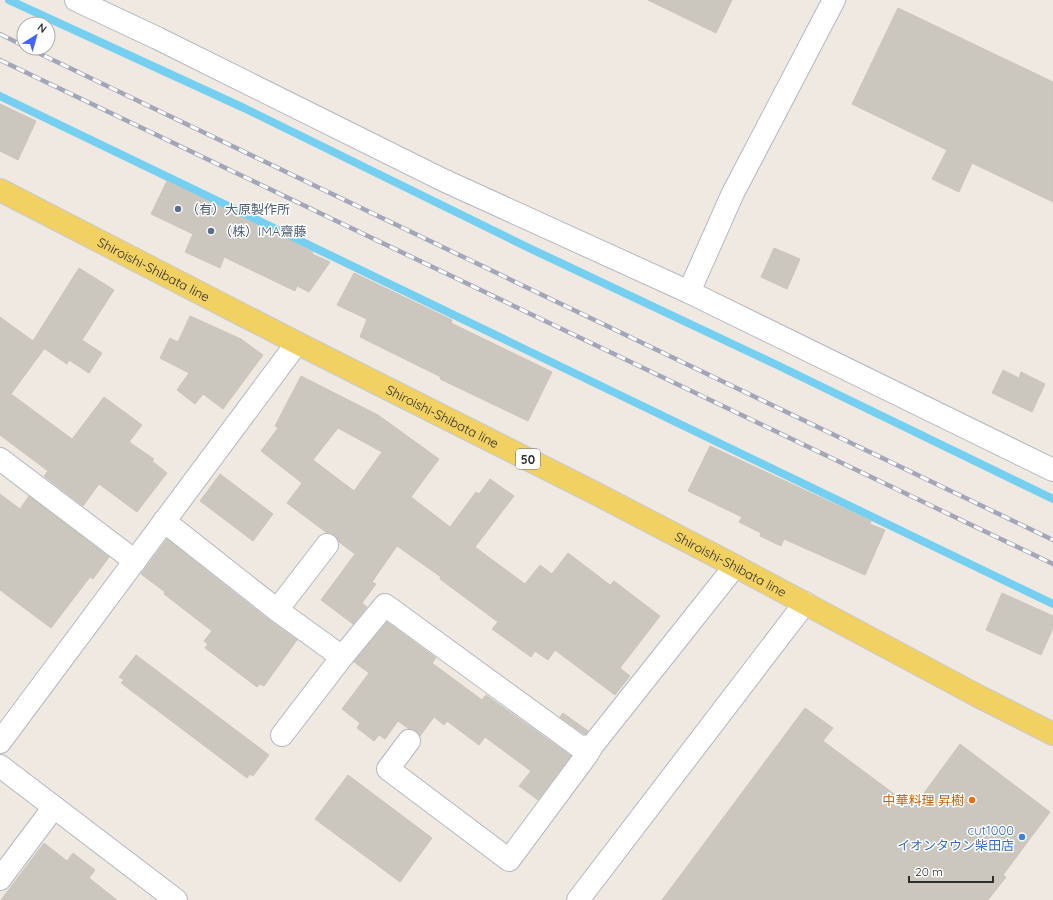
<svg xmlns="http://www.w3.org/2000/svg" width="1053" height="900" font-family="Quicksand,'Noto Sans JP',sans-serif">
<rect width="100%" height="100%" fill="#efe9e1"/>
<g fill="none" stroke-linecap="round" stroke-linejoin="round">
<g stroke="#75cff0" stroke-width="8">
<polyline points="9,0 244,108 529,248 775,364 1053,499"/>
<polyline points="0,96 1053,604"/>
</g>
</g>
<g fill="#cbc7bf" stroke="#cbc5ba" fill-rule="evenodd">
<polygon points="648,0 732,0 716,33"/>
<polygon points="898,8 1053,82 1053,202 972,163 959,192 932,179 947,150 852,104"/>
<polygon points="0,104 36,121 18,160 0,151"/>
<polygon points="167,181 313,252 312,254 330,262 309,292 297,286 295,291 224,257 220,268 185,252 193,234 151,214"/>
<polygon points="774,248 800,259 787,289 761,277"/>
<polygon points="79,268 114,290 82,340 102,353 89,373 69,360 67,364 33,341"/>
<polygon points="354,273 452,320 451,323 552,372 528,421 440,379 441,377 360,337 367,319 337,305"/>
<polygon points="190,316 241,339 263,355 223,409 203,394 195,404 177,390 189,373 160,358 170,338 178,342"/>
<polygon points="0,317 44,349 11,394 72,439 73,438 104,397 142,425 129,442 154,459 152,461 167,473 137,512 99,484 83,506 44,476 48,471 0,435"/>
<polygon points="1003,370 1019,378 1021,372 1045,384 1032,412 992,393"/>
<path d="M301 376 378 415 439 459 411 497 450 527 476 492 479 494 490 479 514 496 475 547 525 584 540 565 552 574 568 553 610 585 614 581 660 616 620 668 630 676 615 695 555 650 548 660 535 651 531 657 492 629 498 622 440 579 441 577 397 546 372 582 376 584 362 603 367 607 353 624 321 600 355 554 339 542 334 535 327 533 287 503 302 483 261 451 278 428 275 426ZM338 428 382 452 354 491 313 460Z"/>
<polygon points="710,446 871,521 870,524 885,530 865,575 784,539 781,546 760,536 761,533 739,522 742,517 688,491"/>
<polygon points="220,474 273,514 253,541 200,501"/>
<polygon points="0,494 20,509 29,496 109,557 93,579 90,577 51,628 0,590"/>
<polygon points="167,539 269,620 297,640 264,686 260,684 257,687 205,648 208,644 204,641 212,631 164,594 165,592 141,574"/>
<polygon points="1002,593 1053,616 1053,628 1041,655 986,630"/>
<polygon points="387,622 436,658 432,663 482,700 486,695 571,756 538,800 519,786 531,771 485,737 479,745 447,721 444,725 434,717 420,736 416,731 409,729 398,721 385,739 379,735 374,741 357,728 360,723 342,709 369,673 354,662"/>
<polygon points="136,655 269,755 253,776 250,774 247,778 121,683 124,680 119,677"/>
<polygon points="805,708 833,728 823,741 913,808 960,744 1050,812 1003,875 1006,877 988,900 662,900"/>
<polygon points="563,713 588,731 586,734 584,734 560,717"/>
<polygon points="348,775 432,838 400,882 315,819"/>
<polygon points="44,843 67,861 73,853 95,870 89,878 117,900 1,900"/>
</g>
<g fill="none" stroke-linecap="round" stroke-linejoin="round">
<g stroke="#b4b7c1" stroke-width="24">
<g id="minor">
<polyline points="76,0 157,38 443,180 689,292 1053,470"/>
<polyline points="689,292 733,193 834,0"/>
<polyline points="0,459 135,561"/>
<polyline points="164,521 277,610 342,657 282,735"/>
<polyline points="277,610 327,545"/>
<polyline points="342,657 385,605 580,747 592,746 735,566"/>
<polyline points="409,741 388,769 509,860 586,756 592,746"/>
<polyline points="0,742 297,343"/>
<polyline points="0,766 176,900"/>
<polyline points="0,879 54,807"/>
<polyline points="578,900 805,603"/>
</g>
</g>
<g stroke="#c9c9c9" stroke-width="24">
<g id="major">
<path id="s1" d="M0 190 297 343 593 492 735 566 978 696 1053 734"/>
</g>
</g>
<use href="#minor" stroke="#fff" stroke-width="22"/>
<use href="#major" stroke="#f2d163" stroke-width="22"/>
<g stroke="#a3a6b8" stroke-width="4.5">
<g id="rail">
<polyline points="0,34 24,46"/>
<polyline points="28,48 1053,540"/>
<polyline points="0,60 1053,564"/>
</g>
</g>
<use href="#rail" stroke="#fff" stroke-width="3" stroke-dasharray="9" stroke-linecap="butt"/>
</g>
<g fill="#5c6f8a" stroke="#fff" stroke-width="1.5">
<circle cx="178" cy="209" r="4"/>
<circle cx="211" cy="231" r="4"/>
</g>
<circle fill="#e8710a" stroke="#fff" stroke-width="1.5" cx="972" cy="800" r="4"/>
<circle fill="#3f7fe0" stroke="#fff" stroke-width="1.5" cx="1022" cy="837" r="4"/>
<g text-anchor="middle" dominant-baseline="central" stroke-width="3" stroke-linejoin="round" paint-order="stroke">
<rect fill="#fff" stroke="#6d6d6d" stroke-width="1" x="516" y="449" width="24" height="20" rx="3"/>
<g font-size="12" font-weight="bold" fill="#2e2e2e">
<text x="528" y="459">50</text>
</g>
<g font-size="13" fill="#4e5e75" stroke="#fff" text-anchor="start">
<text x="186" y="209">（有）大原製作所</text>
<text x="219" y="231">（株）IMA齋藤</text>
</g>
<g font-size="13" fill="#2e2e2e" stroke="#fff">
<text stroke="none"><textPath href="#s1" startOffset="173">Shiroishi-Shibata line</textPath></text>
<text stroke="none"><textPath href="#s1" startOffset="497">Shiroishi-Shibata line</textPath></text>
<text stroke="none"><textPath href="#s1" startOffset="821">Shiroishi-Shibata line</textPath></text>
</g>
<g font-size="13" fill="#c56008" stroke="#fff" text-anchor="end">
<text x="964" y="800">中華料理 昇樹</text>
</g>
<g font-size="13" fill="#366cbe" stroke="#fff" text-anchor="end">
<text x="1014" y="830">cut1000<tspan x="1014" dy="15">イオンタウン柴田店</tspan></text>
</g>
</g>
<g transform="translate(36 36) rotate(37)"><circle r="19" fill="#ffffff" stroke="#ababab"/>
<path d="M0-3L7 15L0 10L-7 15Z" fill="#4264fb"/>
<text y="-6" font-size="11" font-weight="bold" text-anchor="middle" fill="#2e2e2e">N</text>
</g>
<path d="M909 876v6h84v-6" fill="none" stroke="#2e2e2e" stroke-width="2"/>
<text x="915" y="876" font-size="12" fill="#2e2e2e" stroke="#ffffff" stroke-width="3" paint-order="stroke">20 m</text>
</svg>
